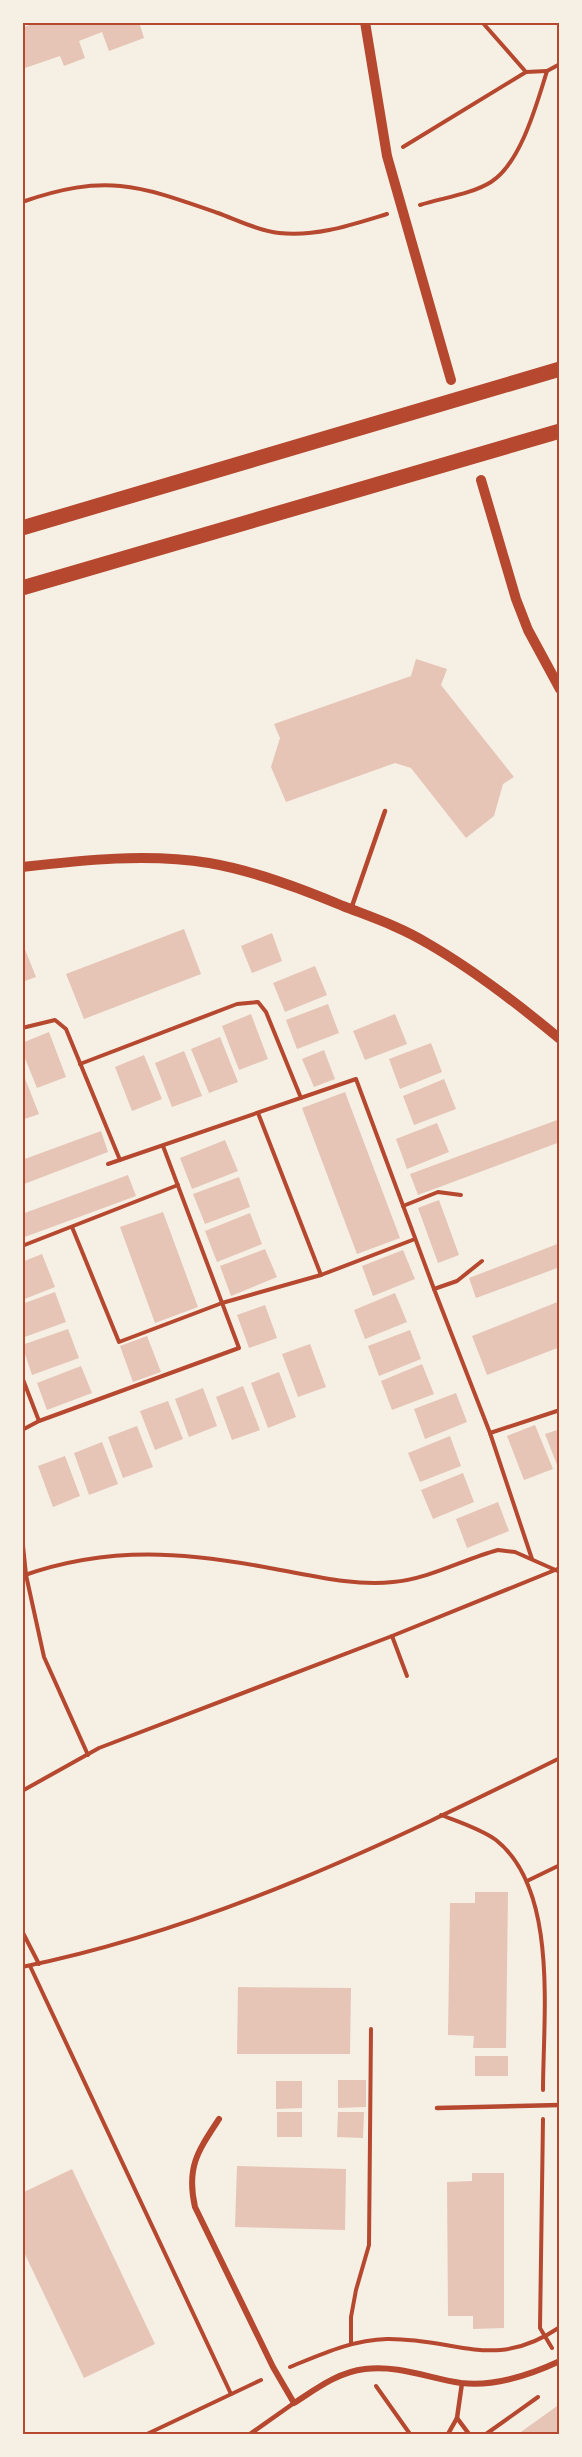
<svg xmlns="http://www.w3.org/2000/svg" width="582" height="2457" font-family="'Varela Round',sans-serif">
<rect width="100%" height="100%" fill="#f6efe4"/>
<g fill="#e6c5b7">
<polygon points="37,22 139,22 144,38 109,51 102,32 79,41 85,58 64,66 60,56 22,69 22,28"/>
<polygon points="416,659 447,669 441,685 514,777 503,784 494,816 466,838 411,768 395,763 286,802 271,767 280,738 274,724 411,676"/>
<polygon points="184,929 201,974 84,1019 66,974"/>
<polygon points="272,933 282,961 252,973 241,946"/>
<polygon points="22,942 36,977 22,982"/>
<polygon points="315,966 327,995 285,1012 273,983"/>
<polygon points="328,1004 339,1033 297,1049 286,1020"/>
<polygon points="251,1014 268,1059 239,1070 222,1026"/>
<polygon points="395,1014 407,1044 365,1060 353,1031"/>
<polygon points="49,1032 66,1077 37,1088 22,1051 22,1043"/>
<polygon points="220,1037 238,1082 209,1093 191,1049"/>
<polygon points="431,1043 442,1072 400,1089 389,1059"/>
<polygon points="324,1050 335,1079 314,1087 302,1059"/>
<polygon points="184,1051 202,1096 172,1107 155,1063"/>
<polygon points="144,1055 162,1099 132,1111 115,1067"/>
<polygon points="22,1071 39,1114 22,1120"/>
<polygon points="444,1079 456,1109 414,1125 403,1096"/>
<polygon points="345,1092 400,1238 357,1254 302,1108"/>
<polygon points="560,1119 560,1142 418,1195 410,1174"/>
<polygon points="437,1123 449,1152 407,1169 396,1139"/>
<polygon points="101,1131 108,1152 24,1184 22,1160"/>
<polygon points="225,1140 238,1171 192,1189 180,1158"/>
<polygon points="128,1175 136,1196 22,1238 22,1214"/>
<polygon points="239,1177 250,1207 205,1224 193,1194"/>
<polygon points="439,1200 459,1255 438,1263 418,1208"/>
<polygon points="163,1212 198,1307 155,1323 120,1227"/>
<polygon points="250,1213 262,1244 217,1262 205,1231"/>
<polygon points="560,1243 560,1267 476,1298 469,1278"/>
<polygon points="265,1249 277,1277 231,1296 220,1266"/>
<polygon points="403,1250 415,1279 373,1296 362,1266"/>
<polygon points="42,1254 55,1287 22,1300 22,1262"/>
<polygon points="55,1292 66,1322 22,1338 22,1304"/>
<polygon points="395,1293 407,1322 365,1339 354,1310"/>
<polygon points="560,1301 560,1347 487,1375 472,1336"/>
<polygon points="265,1305 277,1338 249,1348 237,1315"/>
<polygon points="68,1329 79,1358 32,1375 22,1345"/>
<polygon points="410,1330 421,1359 379,1376 368,1346"/>
<polygon points="147,1336 161,1372 133,1382 120,1346"/>
<polygon points="310,1344 326,1387 298,1397 282,1354"/>
<polygon points="422,1364 434,1394 392,1410 381,1381"/>
<polygon points="81,1366 92,1393 47,1410 37,1383"/>
<polygon points="279,1372 296,1417 268,1428 251,1383"/>
<polygon points="243,1386 260,1430 232,1440 216,1397"/>
<polygon points="203,1388 217,1426 189,1437 175,1399"/>
<polygon points="456,1393 467,1422 425,1439 414,1409"/>
<polygon points="168,1401 183,1439 155,1450 140,1411"/>
<polygon points="535,1425 553,1469 524,1480 507,1436"/>
<polygon points="137,1426 153,1467 123,1478 108,1437"/>
<polygon points="560,1429 560,1470 559,1470 545,1434"/>
<polygon points="450,1436 461,1466 420,1482 408,1453"/>
<polygon points="102,1442 118,1484 89,1495 74,1453"/>
<polygon points="65,1456 80,1496 53,1507 38,1466"/>
<polygon points="463,1473 474,1502 433,1519 421,1490"/>
<polygon points="498,1502 509,1531 467,1548 456,1519"/>
<polygon points="475,1892 508,1892 506,2048 473,2048 474,2036 448,2035 450,1903 475,1903"/>
<polygon points="238,1987 351,1988 350,2054 237,2054"/>
<rect x="475" y="2056" width="33" height="20"/>
<polygon points="338,2080 366,2080 366,2107 338,2108"/>
<polygon points="276,2081 302,2081 302,2108 276,2109"/>
<rect x="277" y="2112" width="25" height="25"/>
<polygon points="338,2112 364,2112 363,2138 337,2137"/>
<polygon points="237,2166 346,2169 345,2230 235,2227"/>
<polygon points="72,2169 155,2344 84,2378 22,2248 22,2193"/>
<polygon points="472,2173 504,2173 504,2328 473,2329 473,2316 448,2316 447,2182 472,2181"/>
<polygon points="560,2404 560,2434 518,2434"/>
</g>
<g fill="none" stroke-linecap="round" stroke-linejoin="round">
<g stroke="#b5482f" stroke-width="4">
<polyline points="482,22 526,72"/>
<polyline points="403,147 526,72 547,71"/>
<path d="M22 202C106 173 138 185 218 213 237 220 259 231 279 233 317 237 351 225 387 214"/>
<path d="M420 205C442 198 472 194 491 182 521 163 537 103 547 71L560 64"/>
<polyline points="22,1028 55,1020 66,1029 120,1160"/>
<polyline points="80,1064 237,1004 258,1002 266,1012 301,1098"/>
<polyline points="258,1113 321,1275"/>
<polyline points="108,1164 356,1079 434,1289"/>
<polyline points="403,1206 438,1192 461,1195"/>
<polyline points="72,1227 119,1342 222,1303 321,1275 415,1239"/>
<polyline points="22,1246 178,1185"/>
<polyline points="482,1261 457,1281 434,1289 490,1433"/>
<polyline points="22,1377 39,1421"/>
<polyline points="22,1430 39,1421 239,1348 163,1146"/>
<polyline points="22,1536 26,1575 44,1657 88,1755"/>
<polyline points="532,1559 490,1433 560,1410"/>
<path d="M22 1576C109 1545 187 1552 275 1569 314 1576 354 1586 393 1582 429 1579 464 1559 498 1550L515 1552 560 1572"/>
<polyline points="392,1636 407,1676"/>
<polyline points="22,1791 99,1748 392,1636 560,1568"/>
<path d="M441 1815C459 1822 481 1829 496 1840 559 1890 543 2017 543 2090"/>
<polyline points="527,1881 560,1865"/>
<polyline points="22,1931 39,1964"/>
<polyline points="30,1966 231,2394"/>
<path d="M22 1967C213 1928 386 1844 560 1758"/>
<polyline points="543,2119 540,2328 552,2348"/>
<polyline points="351,2344 351,2317 356,2290 369,2245 371,2029"/>
<path d="M290 2367C322 2354 352 2340 387 2339 457 2338 494 2372 560 2327"/>
<polyline points="376,2386 410,2434"/>
<polyline points="147,2434 261,2380"/>
<polyline points="486,2434 538,2397"/>
</g>
<g stroke="#b5482f" stroke-width="4.5">
<polyline points="351,909 385,811"/>
<polyline points="437,2108 560,2105"/>
<polyline points="457,2418 469,2434"/>
<polyline points="250,2434 294,2403"/>
<polyline points="448,2434 457,2418 462,2383"/>
</g>
<path stroke="#b5482f" stroke-width="6" d="M219 2119C198 2151 186 2167 195 2207L273 2367 294 2403C316 2389 338 2372 365 2369 399 2365 428 2378 461 2383 494 2387 530 2375 560 2361"/>
<g stroke="#b5482f" stroke-width="10">
<polyline points="365,22 387,156 451,380"/>
<polyline points="481,480 516,599 528,630 560,689"/>
<path d="M22 867C84 860 147 853 209 863 255 871 300 888 343 906 371 917 401 927 427 943 474 970 518 1004 560 1039"/>
</g>
<g stroke="#b5482f" stroke-width="15">
<polyline points="22,528 560,369"/>
<polyline points="22,588 560,431"/>
</g>
</g>
<rect width="582" height="2457" fill="none" stroke="#f6efe4" stroke-width="48"/>
<rect x="24" y="24" width="534" height="2409" fill="none" stroke="#b5482f" stroke-width="2"/>
</svg>
